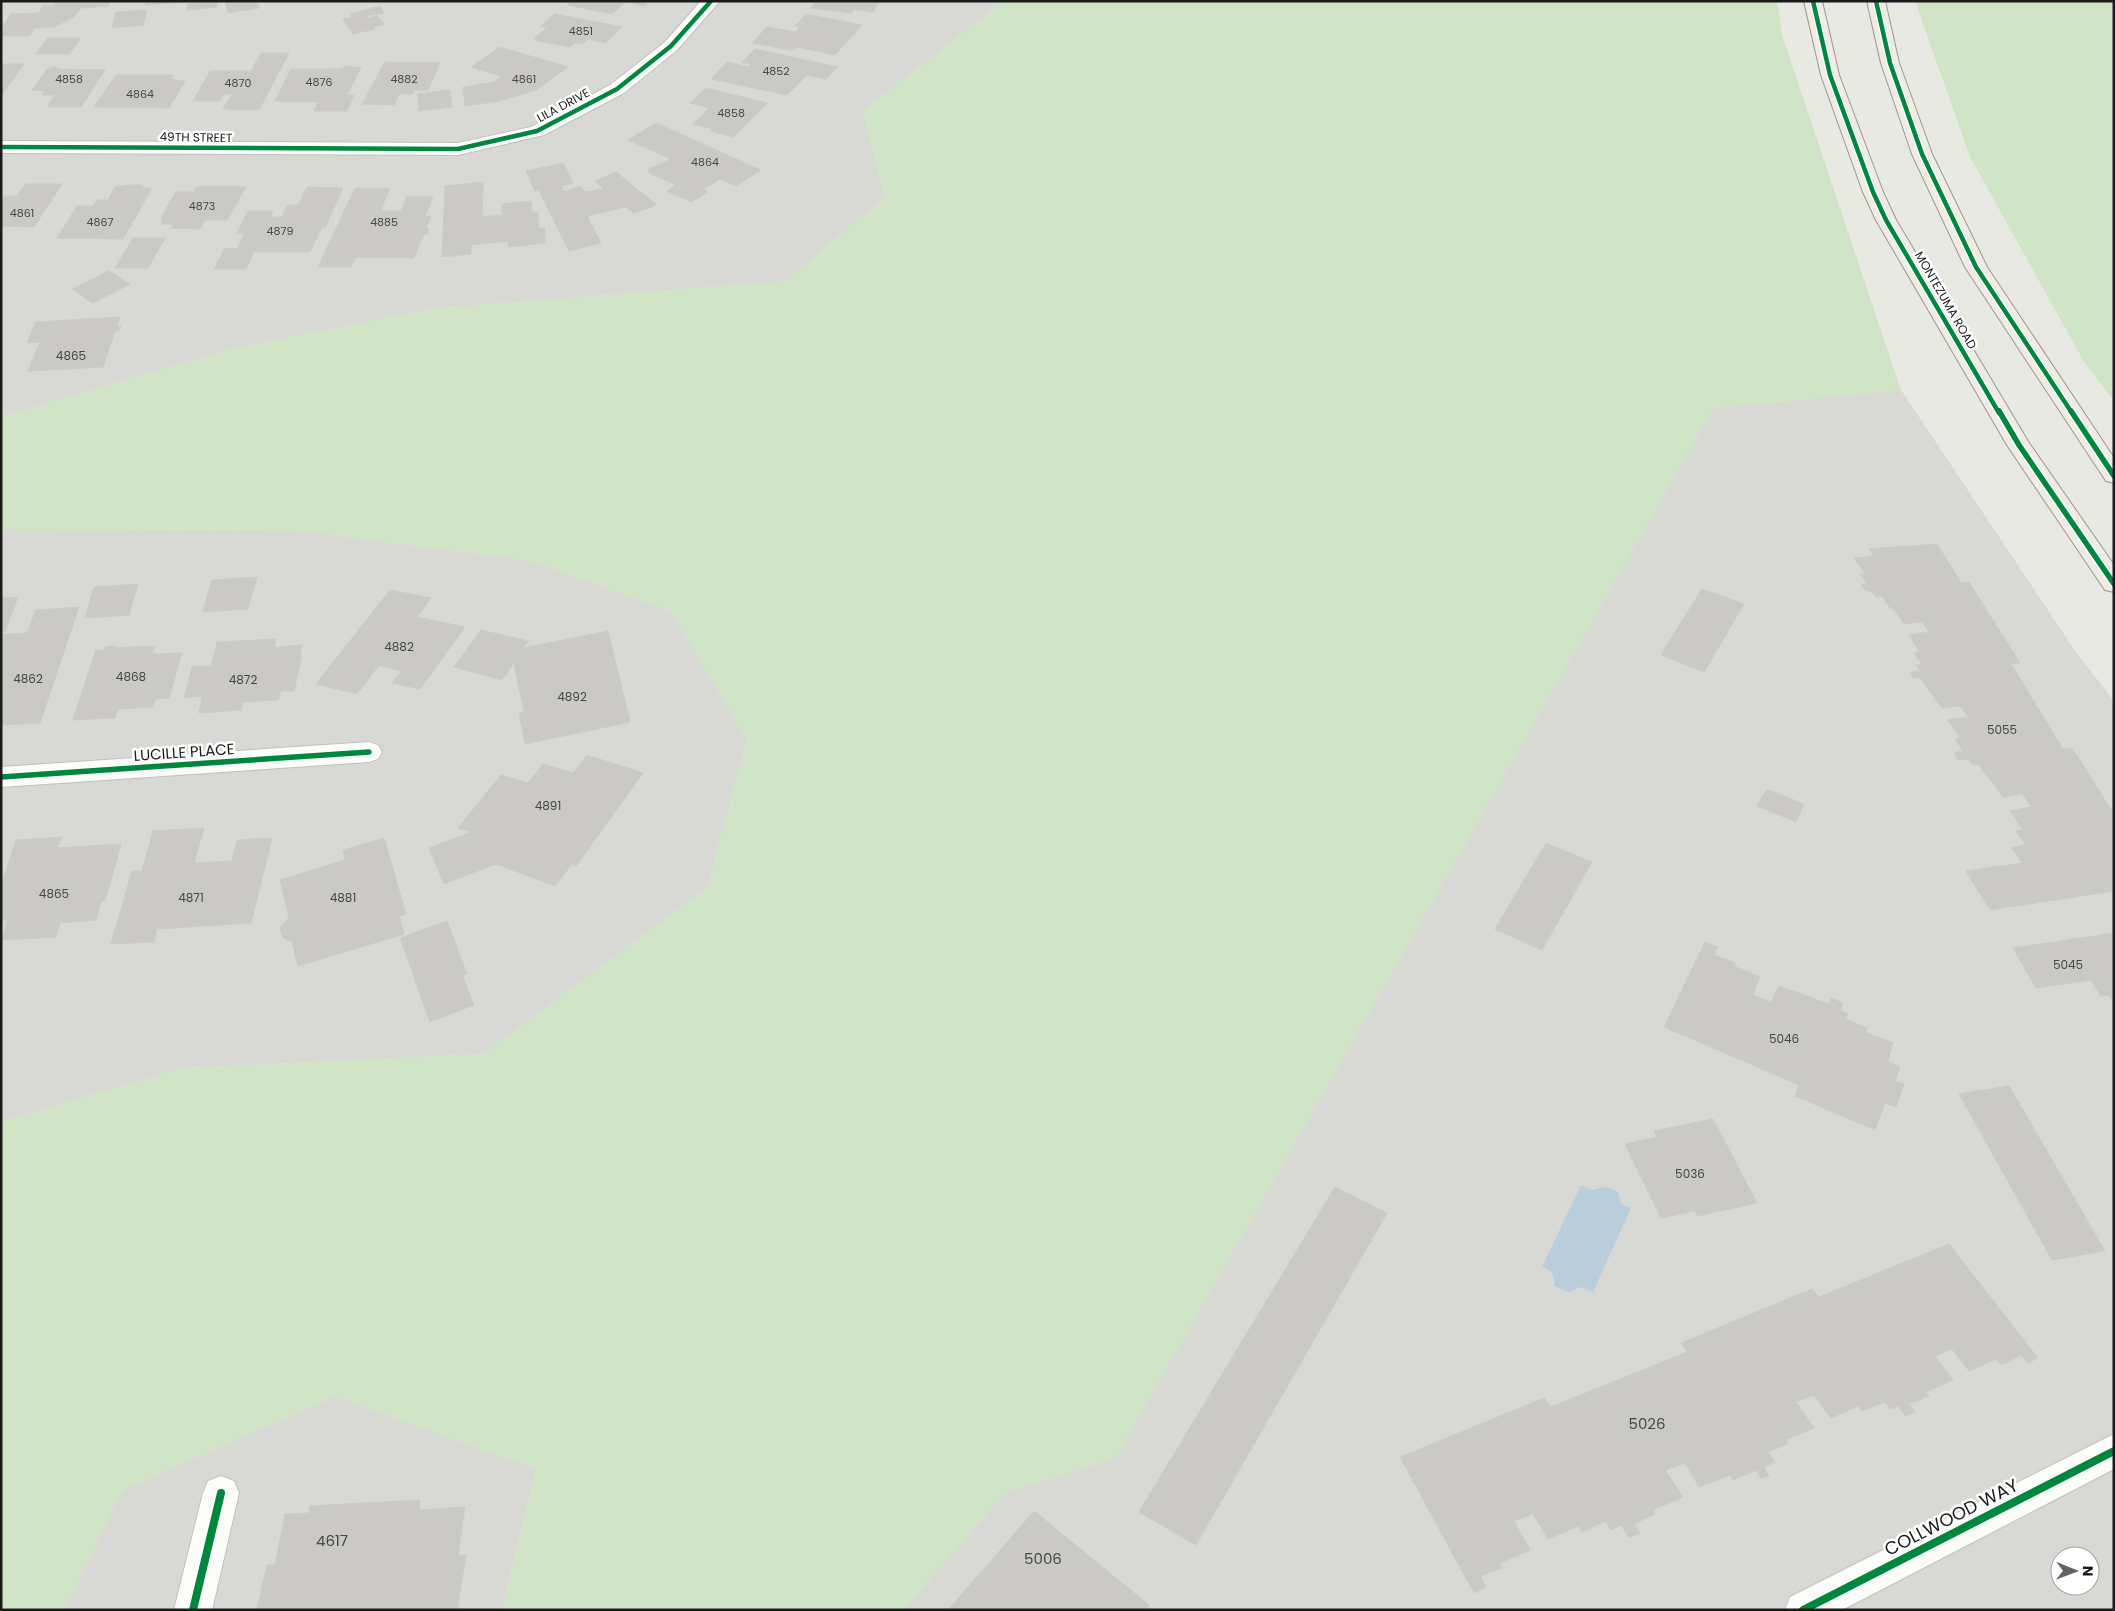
<svg xmlns="http://www.w3.org/2000/svg" width="2115" height="1611" font-family="Poppins,sans-serif">
<rect width="100%" height="100%" fill="#e9e9e4"/>
<g fill="#d8d8d5" fill-rule="evenodd">
<polygon points="1,1 1004,1 863,111 885,197 786,281 432,309 228,350 1,417"/>
<path d="M1901 390 2076 652 2114 701V1610H902L1006 1492 1115 1458 1713 408ZM2060 1556H2090V1586H2060Z"/>
<polygon points="1,529 295,530 528,560 671,611 747,739 708,887 484,1054 184,1068 1,1122"/>
<polygon points="335,1396 536,1469 502,1610 64,1610 122,1490"/>
</g>
<g fill="#d0e5c5">
<polygon points="1004,1 1777,1 1782,35 1901,390 1713,408 1115,1458 1006,1492 902,1610 502,1610 536,1469 335,1396 122,1490 64,1610 1,1610 1,1122 184,1068 484,1054 708,887 747,739 671,611 528,560 295,530 1,529 1,417 228,350 432,309 786,281 885,197 863,111"/>
<polygon points="1915,1 2114,1 2114,401 2084,362 1970,157"/>
</g>
<polygon fill="#bacdda" points="1581,1185 1592,1190 1606,1187 1618,1192 1621,1204 1631,1208 1593,1292 1582,1287 1568,1292 1555,1286 1552,1272 1542,1267"/>
<g fill="#cac9c5" stroke="#cccbc5">
<polygon points="55,1 110,1 108,6 81,8 74,17 54,27 34,28 30,36 1,36 1,29 11,14 39,13 43,6 54,5"/>
<polygon points="146,1 217,1 217,7 187,10 188,2 145,5"/>
<polygon points="225,1 257,1 259,8 228,13"/>
<polygon points="571,1 649,1 645,6 626,2 612,14 567,5"/>
<polygon points="816,1 880,1 873,12 853,9 852,13 811,8"/>
<polygon points="380,6 384,13 366,16 367,18 377,16 384,24 374,27 375,29 353,34 343,19 352,17 350,14"/>
<polygon points="147,10 143,25 112,28 116,12"/>
<polygon points="555,14 622,27 605,43 588,39 582,44 575,43 570,47 534,40 536,38 534,38 547,28 541,26"/>
<polygon points="806,14 862,25 835,55 797,47 794,50 790,50 752,43 767,27 795,32 800,27 795,26"/>
<polygon points="48,38 81,38 69,54 36,54"/>
<polygon points="500,47 568,67 536,90 499,101 465,106 463,87 494,82 500,76 471,67"/>
<polygon points="755,49 838,67 826,79 807,75 787,95 711,79 727,62 748,67 751,64 742,62"/>
<polygon points="261,53 289,53 259,110 223,109 232,94 224,94 220,101 193,101 210,71 251,71"/>
<polygon points="385,62 440,63 428,90 414,90 412,94 399,94 394,105 362,104"/>
<polygon points="1,64 24,64 1,96"/>
<polygon points="344,66 361,68 347,95 354,95 347,111 314,111 318,102 275,101 291,69 327,69 343,68"/>
<polygon points="52,67 57,67 56,69 105,70 81,107 47,107 55,95 42,95 45,91 32,90 47,69"/>
<polygon points="116,75 173,75 171,79 185,81 169,108 94,107"/>
<polygon points="706,88 768,103 733,137 710,131 713,129 693,124 709,108 690,103"/>
<polygon points="450,90 452,107 419,111 418,94"/>
<polygon points="656,123 761,170 736,186 720,179 704,189 708,192 691,202 667,191 676,185 649,173 649,169 671,159 628,140"/>
<polygon points="563,163 573,183 561,186 565,192 579,186 586,192 603,189 595,181 616,172 657,205 634,213 626,207 587,216 601,243 569,251 539,190 535,191 526,171"/>
<polygon points="483,182 482,217 502,215 502,204 531,201 532,212 538,212 538,228 545,228 545,243 508,247 509,241 471,245 471,254 442,257 445,186"/>
<polygon points="25,184 62,184 34,227 1,226 1,201 5,196 17,196"/>
<polygon points="128,185 142,185 144,188 152,188 123,239 57,238 77,206 93,206 97,200 108,200 115,187"/>
<polygon points="218,186 246,187 227,220 205,220 200,229 171,228 173,224 161,224 163,219 160,219 176,192 193,192 196,187"/>
<polygon points="307,187 343,188 325,228 322,227 310,252 254,252 246,269 214,269 225,248 237,249 244,234 237,233 248,211 273,211 270,217 282,217 287,205 298,205"/>
<polygon points="355,188 390,189 380,211 401,211 407,196 433,197 425,216 431,216 426,228 429,228 427,234 424,234 414,258 356,257 351,267 318,267"/>
<polygon points="133,238 165,238 148,268 115,268"/>
<polygon points="109,271 130,284 93,303 72,289"/>
<polygon points="120,317 117,326 121,326 119,331 115,331 103,367 28,371 40,342 27,343 36,322"/>
<polygon points="1937,544 1961,583 1969,582 2020,663 2011,664 2063,749 2072,748 2114,814 2114,891 1990,910 1966,871 2022,863 2012,848 2026,845 2016,831 2023,830 2010,811 2032,807 2022,794 2003,797 1978,764 1972,765 1968,759 1958,760 1954,753 1963,751 1955,739 1960,738 1948,720 1968,717 1960,706 1942,708 1919,677 1913,678 1910,672 1920,671 1916,665 1922,664 1914,653 1920,652 1909,635 1929,632 1922,622 1904,624 1893,608 1890,608 1882,596 1876,597 1871,591 1866,591 1861,585 1867,584 1860,574 1865,574 1854,558 1874,556 1869,549"/>
<polygon points="257,577 248,609 203,612 212,580"/>
<polygon points="138,584 129,615 85,618 94,587"/>
<polygon points="1702,589 1744,604 1704,672 1661,655"/>
<polygon points="390,590 431,598 417,617 465,627 420,689 392,683 402,671 379,665 357,694 316,684"/>
<polygon points="18,597 5,631 1,632 1,598"/>
<polygon points="79,607 40,723 1,725 1,634 27,633 36,610"/>
<polygon points="481,630 529,641 523,648 608,631 630,722 525,744 519,713 524,712 514,663 502,680 454,667"/>
<polygon points="276,639 274,647 302,645 300,655 302,655 294,691 281,691 278,700 243,702 241,710 199,713 202,696 184,698 192,667 211,666 217,642"/>
<polygon points="108,646 116,646 115,648 155,646 152,654 182,653 169,698 156,699 153,707 118,709 115,718 73,720 96,650 104,650 105,647"/>
<polygon points="587,755 643,773 576,866 572,864 555,886 496,864 444,884 429,848 471,832 458,828 501,775 528,783 543,764 573,773"/>
<polygon points="1767,789 1804,804 1796,822 1757,806"/>
<polygon points="204,828 194,863 232,861 237,840 272,838 251,923 157,929 154,942 111,944 132,871 142,871 153,831"/>
<polygon points="62,837 57,848 121,844 105,901 101,901 96,920 60,923 56,937 2,940 8,920 1,920 1,885 16,840"/>
<polygon points="384,838 406,914 399,916 404,934 298,966 292,942 283,938 280,928 289,918 280,880 345,860 343,850"/>
<polygon points="1546,843 1592,862 1542,950 1495,929"/>
<polygon points="447,921 467,974 462,975 474,1005 430,1022 400,938"/>
<polygon points="2114,933 2114,1003 2109,995 2101,996 2091,980 2036,988 2013,948"/>
<polygon points="1705,942 1718,947 1714,955 1736,963 1734,966 1760,977 1753,995 1771,1002 1779,986 1829,1004 1831,998 1843,1003 1840,1010 1848,1014 1845,1019 1867,1028 1866,1032 1893,1043 1888,1061 1900,1067 1895,1081 1904,1084 1896,1107 1885,1103 1875,1130 1795,1096 1799,1085 1664,1027"/>
<polygon points="2009,1086 2105,1251 2052,1260 1959,1094"/>
<polygon points="1713,1119 1757,1203 1697,1216 1695,1211 1661,1218 1625,1144 1657,1137 1654,1131"/>
<polygon points="1335,1187 1387,1213 1196,1545 1139,1512"/>
<polygon points="1949,1244 2038,1358 2028,1363 2021,1355 2001,1365 1996,1359 1969,1371 1952,1349 1935,1356 1953,1380 1926,1392 1929,1396 1909,1404 1915,1412 1905,1416 1898,1406 1890,1409 1885,1402 1862,1411 1858,1406 1831,1418 1814,1395 1796,1402 1814,1428 1786,1440 1788,1444 1768,1452 1775,1462 1764,1467 1769,1476 1761,1478 1756,1470 1733,1480 1730,1475 1699,1487 1685,1463 1665,1470 1683,1497 1653,1510 1655,1514 1634,1524 1640,1533 1629,1538 1621,1525 1611,1530 1606,1521 1582,1532 1579,1526 1548,1539 1533,1514 1514,1521 1530,1550 1500,1563 1501,1568 1480,1577 1486,1587 1474,1593 1400,1457 1544,1398 1551,1407 1687,1352 1681,1343 1812,1289 1819,1297"/>
<polygon points="420,1500 419,1510 465,1507 458,1556 466,1555 457,1610 257,1610 267,1565 275,1565 285,1514 309,1513 310,1506"/>
<polygon points="1034,1511 1149,1605 1146,1610 948,1610"/>
</g>
<g fill="none" stroke-linecap="round" stroke-linejoin="round">
<g stroke="#c0c0be" stroke-width="2">
<g id="minor">
<polygon points="701,1 720,1 677,50 624,93 544,135 458,155 1,153 1,141 458,143 531,127 610,85 665,42"/>
<polygon points="369,742 378,745 382,752 378,759 369,762 1,787 1,767"/>
<polygon points="2114,1434 2114,1469 1842,1610 1785,1610 1790,1597"/>
<polygon points="221,1476 234,1481 239,1493 212,1610 174,1610 203,1493 208,1481"/>
</g>
</g>
<g stroke="#9d9983" stroke-width="2">
<g id="primary">
<polygon points="1804,1 1822,1 1839,75 1883,192 1896,220 2029,443 2114,565 2114,592 2105,590 2007,445 1876,220 1863,192 1821,75"/>
<polygon points="1867,1 1885,1 1899,63 1932,154 1987,267 2114,458 2114,483 2106,481 1965,267 1912,154 1881,63"/>
</g>
</g>
<use href="#minor" fill="#fcfcfb" fill-rule="evenodd"/>
<use href="#primary" fill="#eeece4" fill-rule="evenodd"/>
<g stroke="#fff" stroke-width="7">
<g id="cycleway-far2">
<polyline points="1813,1 1830,75 1873,192 1886,220 1999,413"/>
<polyline points="1876,1 1890,63 1922,154 1976,267 2072,413"/>
<polyline points="1,147 458,149 537,131 617,89 671,46 711,1"/>
</g>
</g>
<g stroke="#fff" stroke-width="9">
<g id="cycleway-far1">
<polyline points="1999,411 2019,445 2114,584"/>
<polyline points="2071,411 2114,476"/>
<polyline points="1,777 369,752"/>
</g>
</g>
<g stroke="#fff" stroke-width="11">
<g id="cycleway">
<polyline points="193,1610 221,1493"/>
<polyline points="1803,1610 2114,1451"/>
</g>
</g>
<use href="#cycleway-far2" stroke="#00873e" stroke-width="4.5"/>
<use href="#cycleway-far1" stroke="#00873e" stroke-width="5.5"/>
<use href="#cycleway" stroke="#00873e" stroke-width="8"/>
</g>
<g text-anchor="middle" dominant-baseline="central" stroke-width="5" stroke-linejoin="round" paint-order="stroke">
<g font-size="11" fill="#474646">
<text x="581" y="31">4851</text>
<text x="776" y="71">4852</text>
<text x="69" y="79">4858</text>
<text x="404" y="79">4882</text>
<text x="524" y="79">4861</text>
<text x="319" y="82">4876</text>
<text x="238" y="83">4870</text>
<text x="140" y="94">4864</text>
<text x="731" y="113">4858</text>
<text x="705" y="162">4864</text>
<text x="202" y="206">4873</text>
<text x="22" y="213">4861</text>
<text x="100" y="222">4867</text>
<text x="384" y="222">4885</text>
<text x="280" y="231">4879</text>
</g>
<g font-size="12" fill="#1b1b1b" stroke="#fff">
<text transform="translate(563 105) rotate(-28)">LILA DRIVE</text>
<text transform="translate(196 137) rotate(1)">49TH STREET</text>
<text transform="translate(1946 300) rotate(60)">MONTEZUMA ROAD</text>
</g>
<g font-size="12" fill="#474646">
<text x="71" y="355">4865</text>
<text x="399" y="646">4882</text>
<text x="131" y="676">4868</text>
<text x="28" y="678">4862</text>
<text x="243" y="679">4872</text>
<text x="572" y="696">4892</text>
<text x="2002" y="729">5055</text>
<text x="548" y="805">4891</text>
<text x="54" y="893">4865</text>
<text x="191" y="897">4871</text>
<text x="343" y="897">4881</text>
<text x="2068" y="964">5045</text>
<text x="1784" y="1038">5046</text>
<text x="1690" y="1173">5036</text>
</g>
<g font-size="15" fill="#1b1b1b" stroke="#fff">
<text transform="translate(184 752) rotate(-4)">LUCILLE PLACE</text>
</g>
<g font-size="15" fill="#474646">
<text x="1647" y="1423">5026</text>
<text x="332" y="1540">4617</text>
<text x="1043" y="1558">5006</text>
</g>
<g font-size="18" fill="#1b1b1b" stroke="#fff">
<text transform="translate(1951 1517) rotate(-27)">COLLWOOD WAY</text>
</g>
</g>
<rect width="2115" height="1611" fill="none" stroke="#1b1b1b" stroke-width="5"/>
<g transform="translate(2075 1571) rotate(91)"><circle r="24" fill="#ffffff" stroke="#a4a4a4"/>
<path d="M0-4L9 19L0 12L-9 19Z" fill="#636361"/>
<text y="-8" font-size="14" font-weight="bold" text-anchor="middle" fill="#1b1b1b">N</text>
</g>
</svg>
